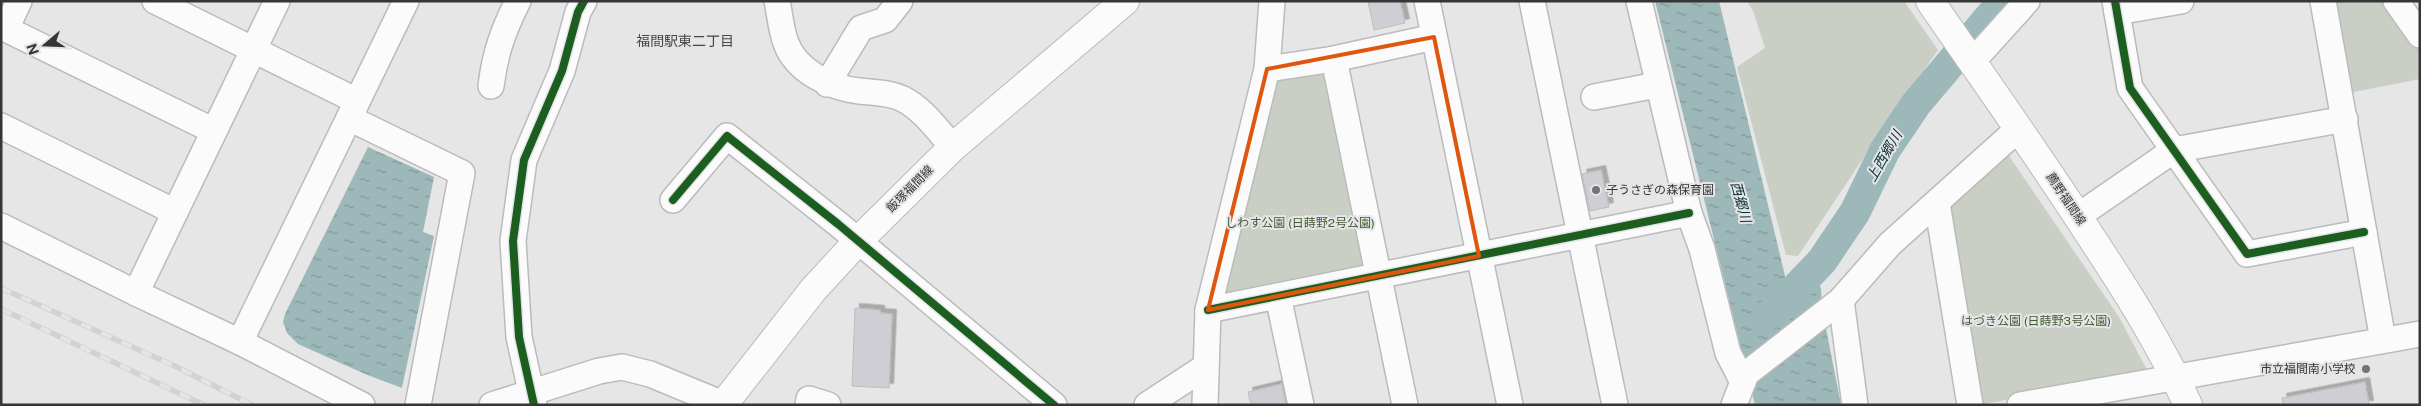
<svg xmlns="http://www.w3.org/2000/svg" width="2421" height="406" font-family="'Public Sans','Noto Sans JP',sans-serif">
<defs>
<pattern id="water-ripples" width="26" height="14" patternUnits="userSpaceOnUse" patternTransform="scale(1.25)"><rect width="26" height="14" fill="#9db8b9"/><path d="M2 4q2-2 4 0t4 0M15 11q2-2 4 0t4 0" fill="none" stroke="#819697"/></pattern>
<filter id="shadow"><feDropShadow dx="4.5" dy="-4.5" stdDeviation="0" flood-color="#0004"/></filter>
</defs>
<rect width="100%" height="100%" fill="#e6e6e6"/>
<g fill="#c9cfc5">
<polygon points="1747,1 1904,1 1938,50 1872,145 1798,256 1786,255 1737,67 1765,48 1753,11"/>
<polygon points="2333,1 2384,1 2420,50 2420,79 2349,93"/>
<polygon points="1328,72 1369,262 1364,271 1225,300 1221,291 1272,83 1278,78"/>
<polygon points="2003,155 2009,156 2119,317 2146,368 2143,375 1983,404 1976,400 1947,208"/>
</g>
<g fill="url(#water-ripples)">
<polygon points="1655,1 1719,1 1786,280 1818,284 1821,288 1822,308 1841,405 1755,405"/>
<polygon points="368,147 434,177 423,232 434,236 402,388 365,374 298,344 287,333 283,322 285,314"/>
</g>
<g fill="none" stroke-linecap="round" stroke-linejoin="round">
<polyline stroke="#9db8b9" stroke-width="31" points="1772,313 1822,261 1855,212 1885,150 1916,104 2003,1"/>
</g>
<g fill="#ceced4" stroke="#bdbdbd" filter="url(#shadow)">
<polygon points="1368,1 1400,1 1405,23 1374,30"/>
<polygon points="1601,170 1609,207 1590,211 1582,174"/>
<polygon points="855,308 880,310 880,313 892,314 889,388 852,386"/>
<polygon points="2365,382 2369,405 2283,405 2282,398"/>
<polygon points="1282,384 1286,405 1251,405 1248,392"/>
</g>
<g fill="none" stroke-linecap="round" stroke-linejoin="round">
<g stroke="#bbb" stroke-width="28">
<g id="minor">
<polyline points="19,1 6,29 214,131"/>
<polyline points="155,1 357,101"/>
<path d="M777 1C780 15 781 30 786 43 796 71 831 88 859 91 875 93 889 92 903 99 923 109 938 131 953 147"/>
<polyline points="1427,1 1510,405"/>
<polyline points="1532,1 1615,405"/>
<polyline points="1639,1 1689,213 1702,249 1728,353 1743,382"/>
<polyline points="2115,1 2130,88 2247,254 2364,232"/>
<polyline points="2323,1 2383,340"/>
<polyline points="2396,1 2420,35"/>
<polyline points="2117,12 2181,1"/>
<polyline points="1334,59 1405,405"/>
<polyline points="1972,62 2027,1"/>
<polyline points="1267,69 1334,59 1434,37"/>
<polyline points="827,84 861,28 885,20 900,1"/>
<path d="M491 86C495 53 503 31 518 1"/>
<polyline points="1594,97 1657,85"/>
<polyline points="349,118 462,173 418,405"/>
<polyline points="1,126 175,212"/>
<polyline points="673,200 727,136 838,224 1054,405"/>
<polyline points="1937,203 1970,405"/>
<polyline points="2078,216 2174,150 2345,119"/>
<polyline points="1,226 136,293 240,342 362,405"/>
<polyline points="136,293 277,1"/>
<polyline points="1278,296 1301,405"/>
<polyline points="1841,300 1855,405"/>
<polyline points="1208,310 1689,213"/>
<polyline points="240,342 406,1"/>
<polyline points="492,405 599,371 622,367 650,374 723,404"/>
<polyline points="534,405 519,337 513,241 524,160 562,71 578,12 584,1"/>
<polyline points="808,405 809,399 828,405"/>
<polyline points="1147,405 1205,367"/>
<polyline points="1205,405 1208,310 1267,69 1272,1"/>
<polyline points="1734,405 1746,374 1841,300 1890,244 2018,129"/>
<polyline points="2020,405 2420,334"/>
</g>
</g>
<g stroke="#bbb" stroke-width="30">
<g id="major">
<path d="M1930 1C1985 81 2041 159 2093 240 2128 293 2162 347 2188 405"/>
<polyline points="723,405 813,290 858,241 953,147 1125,1"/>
</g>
</g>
<use href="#minor" stroke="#fbfbfb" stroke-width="25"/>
<use href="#major" stroke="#fbfbfb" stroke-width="28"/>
<g stroke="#d2d2d2" stroke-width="5.5">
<g id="rail">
<polyline points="1,288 177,367 252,405"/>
<polyline points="1,309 204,405"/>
</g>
</g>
<use href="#rail" stroke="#e5e5e7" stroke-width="4" stroke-dasharray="11" stroke-linecap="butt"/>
<g stroke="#e5e5e7" stroke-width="11">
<g id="cycleway">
<polyline points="2115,1 2130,88 2247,254 2364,232"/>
<polyline points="673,200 727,136 838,224 1054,405"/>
<polyline points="1208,310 1689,213"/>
<polyline points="534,405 519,337 513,241 524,160 562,71 578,12 584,1"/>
</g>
</g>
<use href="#cycleway" stroke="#1b5e20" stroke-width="8"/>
</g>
<path fill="none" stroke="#df570e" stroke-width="4" stroke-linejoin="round" d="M1434 37 1479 256 1208 310 1267 69Z"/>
<g fill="#747474" stroke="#e5e5e7" stroke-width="2">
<circle cx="1596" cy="190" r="5"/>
<circle cx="2366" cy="369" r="5"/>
</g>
<g text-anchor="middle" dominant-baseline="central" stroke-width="4" stroke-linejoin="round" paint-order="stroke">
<g font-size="12" fill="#363637" stroke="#e5e5e7">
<text transform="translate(910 189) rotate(-45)">飯塚福間線</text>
<text transform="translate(2066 199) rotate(56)">薦野福間線</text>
</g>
<g font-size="12" fill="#363637" stroke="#e5e5e7" text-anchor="start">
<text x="1606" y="190">子うさぎの森保育園</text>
<text x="2356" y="369" text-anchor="end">市立福間南小学校</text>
</g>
<g font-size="12" fill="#435c32" stroke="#e5e5e7">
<text x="1300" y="223">しわす公園 (日蒔野2号公園)</text>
<text x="2036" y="321">はづき公園 (日蒔野3号公園)</text>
</g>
<g font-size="14" fill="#474749" stroke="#e5e5e7">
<text x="685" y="41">福間駅東二丁目</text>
</g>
<g font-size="14" font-style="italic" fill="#073032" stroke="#e5e5e7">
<text transform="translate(1884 156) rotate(-60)">上西郷川</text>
<text transform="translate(1741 202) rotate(75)">西郷川</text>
</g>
</g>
<rect width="2421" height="406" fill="none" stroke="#363637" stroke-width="5"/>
<g transform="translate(45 45) rotate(251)" stroke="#e5e5e7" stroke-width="4" paint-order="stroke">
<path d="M0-4L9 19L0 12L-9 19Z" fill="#363637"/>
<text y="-8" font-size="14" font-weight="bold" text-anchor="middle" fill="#363637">N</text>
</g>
</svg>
